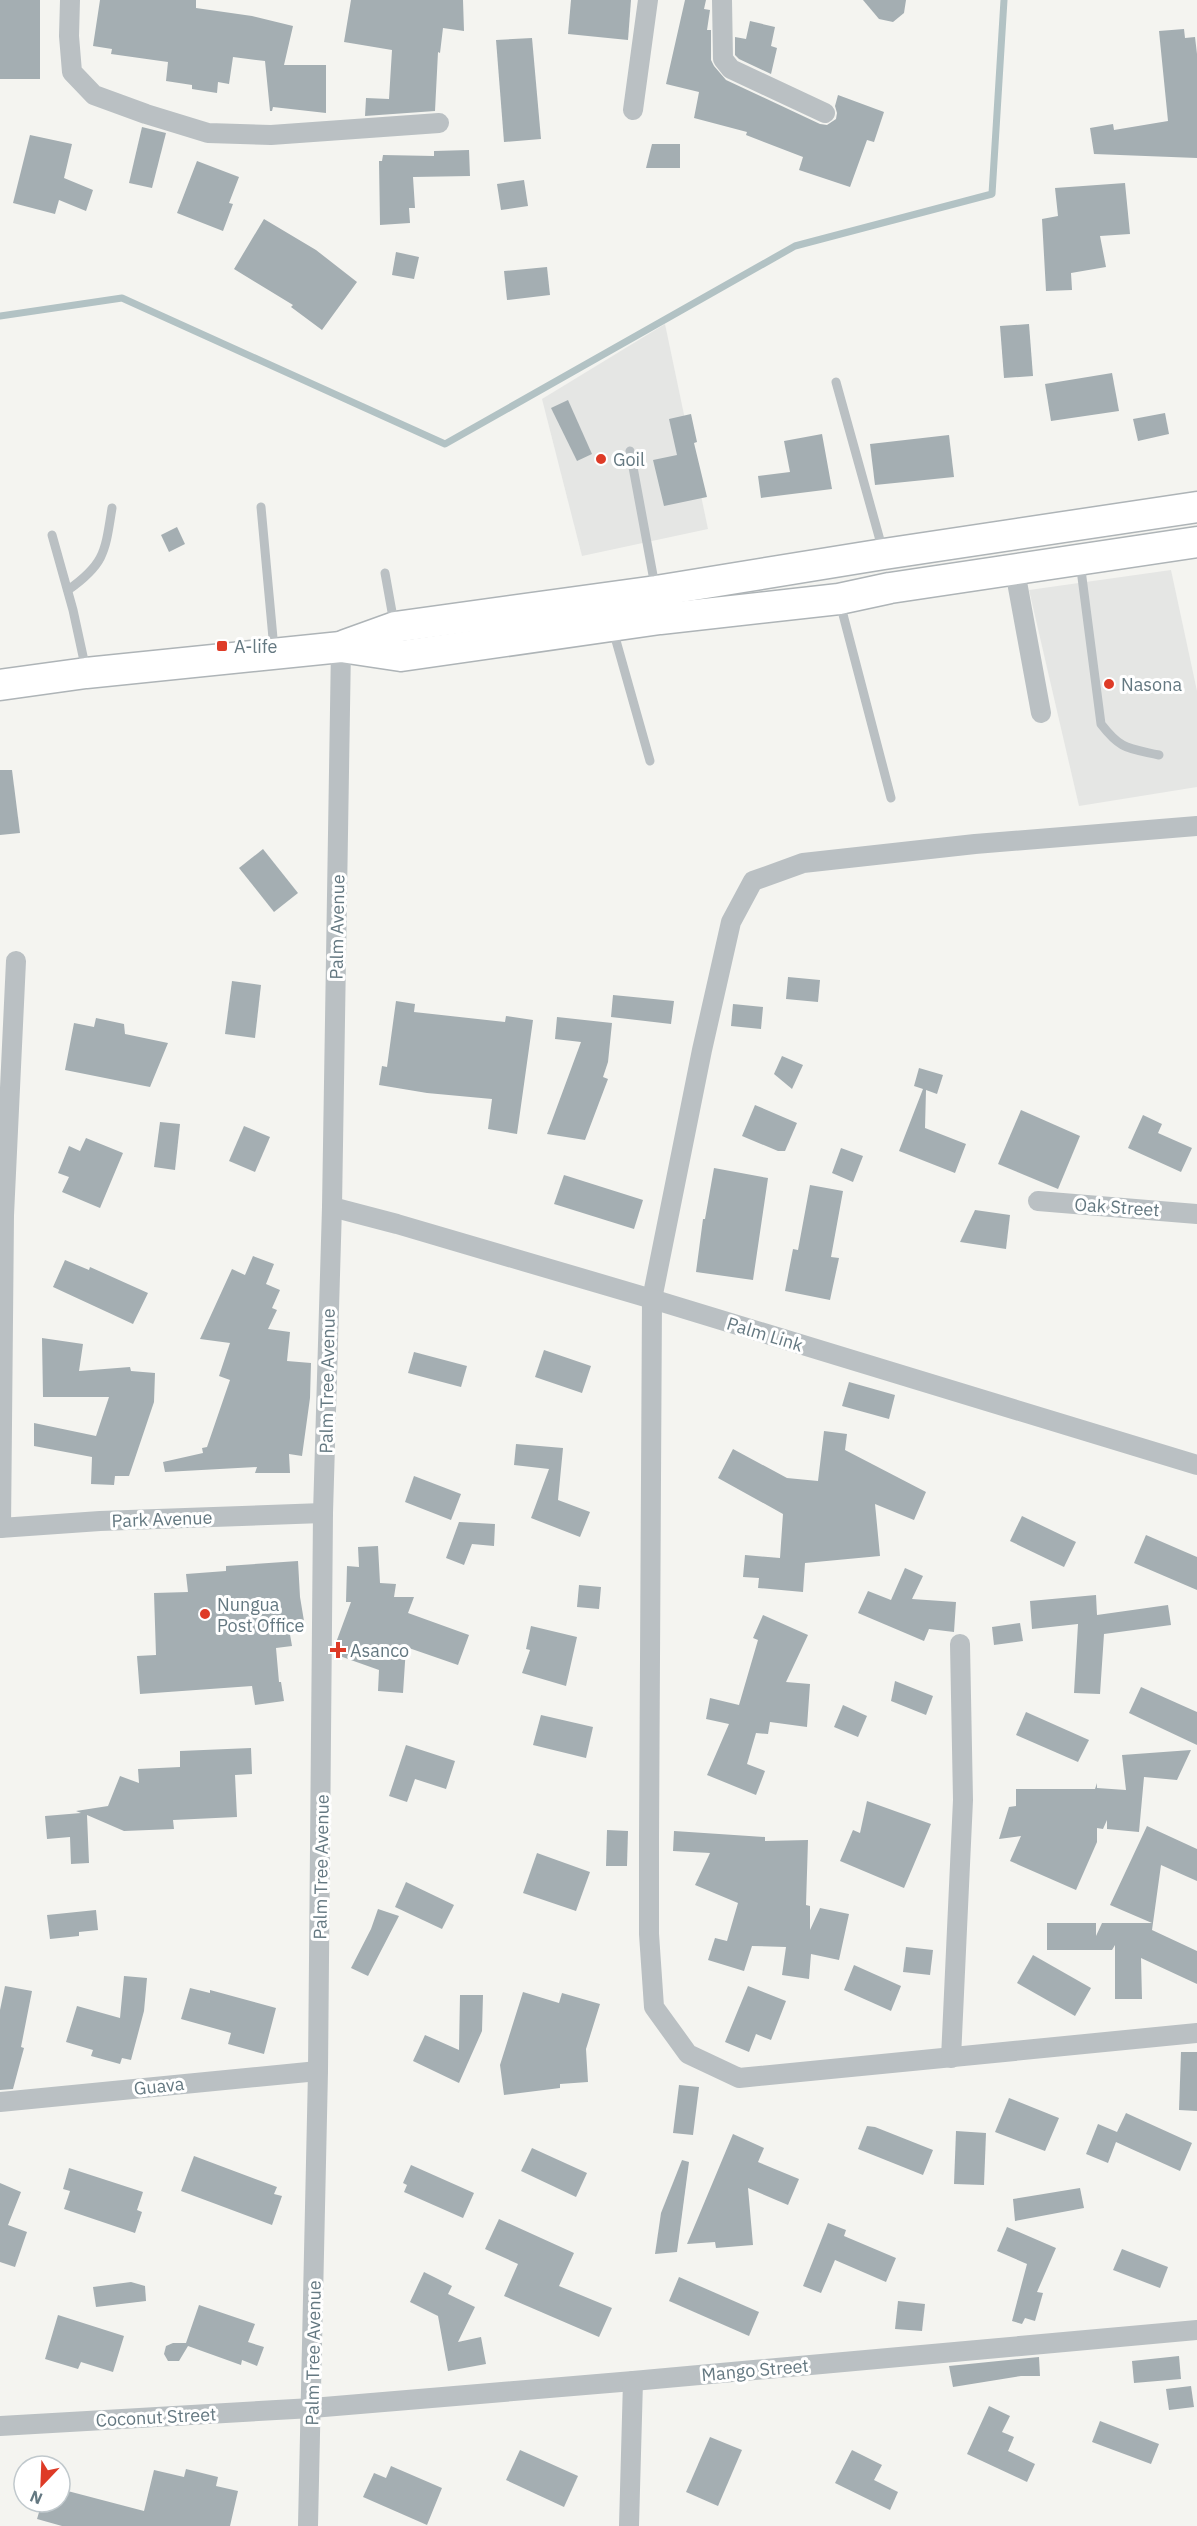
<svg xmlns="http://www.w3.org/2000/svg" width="1197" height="2526" font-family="'IBM Plex Sans',sans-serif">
<rect width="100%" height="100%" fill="#f4f4f0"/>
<g fill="#e5e6e4">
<polygon points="665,324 708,529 582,556 542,399"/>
<polygon points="1171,570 1197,691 1197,787 1079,806 1029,590"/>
</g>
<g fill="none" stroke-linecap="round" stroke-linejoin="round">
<polyline stroke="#b2c2c4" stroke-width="7" points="0,316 122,298 445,444 795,246 992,194 1004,0"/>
</g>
<g fill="#a4aeb2">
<rect x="0" y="0" width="40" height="79"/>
<polygon points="100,0 196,0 196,8 252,16 293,26 284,65 326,65 326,113 273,107 272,111 270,111 265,61 233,57 229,84 218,82 217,93 192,89 192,85 166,81 168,62 111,54 112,49 93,46"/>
<polygon points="351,0 463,0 464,31 443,28 440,53 438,52 435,111 365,116 366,98 389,99 392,50 344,42"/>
<polygon points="571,0 631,0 628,40 568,34"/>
<polygon points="685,0 706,0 704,9 710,10 707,30 711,30 711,60 714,66 726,80 820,124 827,125 836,119 837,113 835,106 838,95 884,112 874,142 867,140 850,187 799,170 803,157 746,135 747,132 694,118 699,92 666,84"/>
<polygon points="863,0 906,0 904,13 893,22 879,19"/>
<polygon points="750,21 775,27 771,46 777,48 771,74 739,59 735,55 735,37 746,39"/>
<polygon points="1184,29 1185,38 1195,37 1197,54 1197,158 1094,154 1090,128 1113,124 1114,130 1168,121 1159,31"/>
<polygon points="532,38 541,139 504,142 496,40"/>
<polygon points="142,127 166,133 152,188 129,183"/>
<polygon points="30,135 72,144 64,178 93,190 86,211 59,200 55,214 13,203"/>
<polygon points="652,144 680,144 680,168 646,168"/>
<polygon points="469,150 470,176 413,177 415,208 409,208 410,223 380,225 379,161 382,161 383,155 434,156 434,151"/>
<polygon points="197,161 239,177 229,203 233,204 223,231 177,213"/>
<polygon points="524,180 528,206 501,210 497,184"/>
<polygon points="1125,183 1130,234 1100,236 1106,267 1071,273 1072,290 1046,291 1042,219 1058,216 1055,188"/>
<polygon points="264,219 316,250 357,282 322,330 291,307 293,305 234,269"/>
<polygon points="396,252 419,257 414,279 392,275"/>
<polygon points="547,267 550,295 507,300 504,271"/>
<polygon points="1029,324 1033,376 1004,378 1000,326"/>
<polygon points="1112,373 1119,411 1051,421 1045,384"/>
<polygon points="568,400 592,454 577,461 551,408"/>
<polygon points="1165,413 1169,434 1138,441 1133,419"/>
<polygon points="691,414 697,442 694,443 707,497 664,506 653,460 677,455 669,419"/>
<polygon points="822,434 832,489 761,498 758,476 790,472 784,441"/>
<polygon points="949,435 954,477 875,485 870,444"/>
<polygon points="177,527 185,544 169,552 161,535"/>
<polygon points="0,770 12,770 20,833 0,835"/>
<polygon points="263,849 298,893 274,912 239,868"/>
<polygon points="788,977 820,980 818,1002 786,999"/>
<polygon points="232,981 261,985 255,1038 225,1034"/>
<polygon points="613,995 674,1001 671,1024 611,1017"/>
<polygon points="396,1001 415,1004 414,1012 505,1022 506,1016 533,1020 517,1134 488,1129 492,1099 427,1093 379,1085 382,1066 387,1067"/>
<polygon points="733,1004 763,1007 761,1029 731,1026"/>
<polygon points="557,1017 612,1023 608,1062 603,1077 608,1079 585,1140 547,1134 581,1042 555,1039"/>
<polygon points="96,1018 124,1024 125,1034 168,1043 150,1087 65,1070 74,1023 94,1027"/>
<polygon points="782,1056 803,1065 792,1089 774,1074"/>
<polygon points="919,1068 943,1075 937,1094 926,1090 925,1128 966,1144 955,1173 899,1151 923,1089 914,1086"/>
<polygon points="755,1105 797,1123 785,1151 778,1151 742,1136"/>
<polygon points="1021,1110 1080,1136 1058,1189 998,1164"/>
<polygon points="1143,1115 1162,1124 1158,1133 1192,1148 1181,1172 1128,1148"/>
<polygon points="160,1122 180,1124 175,1170 154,1167"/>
<polygon points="244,1126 270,1137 255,1172 229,1161"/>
<polygon points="86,1138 123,1153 100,1208 62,1192 69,1177 58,1173 69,1146 80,1151"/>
<polygon points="841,1148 863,1156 853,1182 832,1173"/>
<polygon points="714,1168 768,1178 753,1280 696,1272 703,1219 705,1219"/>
<polygon points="564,1175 643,1200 634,1229 554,1204"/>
<polygon points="810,1185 843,1191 831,1257 839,1258 830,1300 785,1291 793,1249 798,1250"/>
<polygon points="975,1210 1010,1215 1006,1249 960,1242"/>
<polygon points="253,1256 274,1264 266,1284 280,1290 272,1308 277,1310 268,1329 290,1332 287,1361 311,1363 310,1398 302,1456 289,1454 290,1473 255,1473 257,1467 165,1472 163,1462 203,1453 202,1448 207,1447 230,1380 219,1376 230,1343 200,1339 232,1269 245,1275"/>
<polygon points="65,1260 89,1270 90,1267 148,1293 133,1324 53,1287"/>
<polygon points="42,1338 83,1344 79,1371 130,1367 131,1371 155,1373 154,1402 129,1476 115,1476 114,1485 91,1484 92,1457 34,1446 34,1423 96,1436 109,1397 43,1397"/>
<polygon points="544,1350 591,1366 582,1393 535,1377"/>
<polygon points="414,1352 467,1366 461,1387 408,1373"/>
<polygon points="849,1382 895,1395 889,1419 842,1406"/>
<polygon points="824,1431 847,1434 845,1450 926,1492 914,1520 875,1504 880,1556 805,1563 803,1592 758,1588 759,1578 743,1577 745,1555 780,1558 783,1514 718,1478 733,1449 787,1478 818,1481"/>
<polygon points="516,1444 563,1448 558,1500 590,1512 580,1537 531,1518 549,1469 514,1465"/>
<polygon points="414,1476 461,1494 451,1520 405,1502"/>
<polygon points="1022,1516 1076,1542 1064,1567 1010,1541"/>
<polygon points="459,1522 495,1524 494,1546 472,1544 464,1565 446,1558"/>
<polygon points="1146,1535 1197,1557 1197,1590 1134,1563"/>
<polygon points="378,1546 380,1583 396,1584 394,1597 414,1597 408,1613 469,1635 458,1665 406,1647 403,1693 378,1691 379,1670 334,1654 334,1648 351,1602 346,1602 347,1566 359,1567 358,1547"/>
<polygon points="298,1561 300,1597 304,1621 288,1623 292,1646 276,1648 279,1682 281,1682 284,1701 255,1705 252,1686 140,1694 137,1656 156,1655 154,1593 188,1592 186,1574 226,1571 226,1566"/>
<polygon points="905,1568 923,1576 912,1599 956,1602 954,1632 929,1629 924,1641 858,1613 868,1591 891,1600"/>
<polygon points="579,1585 601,1587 599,1609 577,1607"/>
<polygon points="1096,1595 1097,1615 1168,1605 1171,1625 1104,1634 1100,1694 1074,1693 1078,1624 1032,1629 1030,1601"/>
<polygon points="763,1615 808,1635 786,1682 810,1684 807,1727 770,1722 768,1734 756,1733 747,1764 765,1771 756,1795 707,1775 729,1724 706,1719 710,1698 739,1705 758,1640 753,1638"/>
<polygon points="1020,1623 1023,1641 994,1645 992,1627"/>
<polygon points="531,1626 577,1637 566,1686 522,1673 530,1650 526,1649"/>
<polygon points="895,1681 933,1696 926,1715 891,1701"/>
<polygon points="1141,1687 1197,1712 1197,1745 1129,1713"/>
<polygon points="843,1705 867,1716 858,1737 834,1727"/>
<polygon points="1026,1712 1089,1740 1078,1762 1016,1735"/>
<polygon points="541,1715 593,1727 586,1758 533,1745"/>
<polygon points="406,1745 455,1761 446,1789 415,1779 407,1802 389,1796"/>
<polygon points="251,1748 252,1774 235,1775 237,1817 173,1820 174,1829 124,1831 87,1815 89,1863 71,1864 70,1837 47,1839 45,1816 81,1813 76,1811 108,1806 120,1776 139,1783 138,1769 180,1767 180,1751"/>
<polygon points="1191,1750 1177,1780 1144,1777 1139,1832 1107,1829 1107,1820 1103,1829 1097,1828 1097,1842 1076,1890 1010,1861 1021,1836 999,1839 1009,1807 1016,1806 1016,1789 1095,1789 1097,1783 1097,1788 1126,1790 1122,1755"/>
<polygon points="867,1801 931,1824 904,1888 840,1861 853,1830 860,1833"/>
<polygon points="1147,1826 1197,1849 1197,1881 1161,1865 1152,1930 1197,1951 1197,1984 1141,1958 1142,1999 1115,1999 1115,1945 1112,1950 1047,1950 1047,1923 1096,1923 1096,1936 1102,1923 1152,1923 1110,1905"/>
<polygon points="607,1830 628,1831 627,1866 606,1866"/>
<polygon points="674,1831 765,1837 765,1841 808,1840 806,1905 810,1906 810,1930 820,1908 849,1914 839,1960 811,1954 809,1979 782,1975 786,1947 752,1946 744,1971 708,1960 715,1938 727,1941 738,1903 695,1885 710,1853 673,1851"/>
<polygon points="537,1853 590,1872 576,1911 523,1893"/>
<polygon points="406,1882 454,1905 442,1929 395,1907"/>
<polygon points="378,1909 399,1916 368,1976 351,1968 371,1929"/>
<polygon points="96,1910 98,1930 79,1932 79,1936 50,1939 47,1915"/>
<polygon points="906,1947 933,1950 930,1975 903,1972"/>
<polygon points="1033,1955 1091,1988 1075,2016 1017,1983"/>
<polygon points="854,1965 901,1986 891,2011 844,1990"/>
<polygon points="124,1976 147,1978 144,2011 131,2060 122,2058 120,2064 91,2056 93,2050 66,2042 77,2006 120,2018"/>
<polygon points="5,1986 32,1991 21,2047 24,2048 13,2089 0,2090 0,2010"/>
<polygon points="748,1986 786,2001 771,2040 756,2034 749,2052 725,2042"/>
<polygon points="190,1988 210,1993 210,1990 276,2008 264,2054 228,2044 231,2033 181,2019"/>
<polygon points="523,1992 559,2003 562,1993 600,2004 586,2049 588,2082 560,2084 560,2088 504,2095 500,2065"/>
<polygon points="460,1995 483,1995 482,2031 459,2083 413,2061 425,2035 459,2050"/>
<polygon points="1181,2052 1197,2052 1197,2111 1179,2110"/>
<polygon points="679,2085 699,2087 693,2135 673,2133"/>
<polygon points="1009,2098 1059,2118 1045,2151 995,2132"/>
<polygon points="1126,2113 1192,2143 1180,2171 1116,2142 1108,2163 1086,2154 1098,2124 1117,2132"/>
<polygon points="867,2126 875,2127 933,2150 923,2175 858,2149"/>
<polygon points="956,2131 986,2133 984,2185 954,2184"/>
<polygon points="733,2134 764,2148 758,2162 799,2179 788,2205 748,2188 753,2245 716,2248 715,2242 687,2244"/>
<polygon points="532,2148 587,2173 576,2197 521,2171"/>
<polygon points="194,2156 277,2187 274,2194 282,2196 272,2225 181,2191"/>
<polygon points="682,2160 689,2162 677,2252 655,2254 661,2213"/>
<polygon points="411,2165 474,2193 463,2218 404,2192 407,2185 403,2183"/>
<polygon points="69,2168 143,2192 137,2210 142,2212 135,2233 64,2209 70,2191 63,2189"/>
<polygon points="0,2183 21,2192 8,2225 27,2232 15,2267 0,2262"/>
<polygon points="1080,2188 1084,2208 1015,2221 1013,2199"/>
<polygon points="499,2219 574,2253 559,2286 612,2308 599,2337 504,2296 518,2264 485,2249"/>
<polygon points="828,2223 846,2230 844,2236 896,2258 886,2282 835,2260 821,2293 803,2286"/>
<polygon points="1007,2227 1056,2248 1037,2292 1043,2293 1035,2321 1025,2318 1022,2324 1012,2321 1027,2264 997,2251"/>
<polygon points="1122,2249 1168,2267 1160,2288 1113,2270"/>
<polygon points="424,2272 452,2286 448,2294 475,2307 458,2342 481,2337 486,2364 448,2371 438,2316 410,2302"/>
<polygon points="679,2277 759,2312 749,2336 669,2301"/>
<polygon points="131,2282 145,2286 146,2301 96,2307 93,2287"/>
<polygon points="898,2301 925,2304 922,2331 895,2329"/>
<polygon points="199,2305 255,2324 248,2342 264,2347 257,2366 242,2360 241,2365 188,2346 179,2361 168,2361 164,2354 166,2346 173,2343 186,2343"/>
<polygon points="58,2315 124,2336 113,2372 81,2362 78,2369 45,2359"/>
<polygon points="1179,2356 1181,2379 1134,2383 1132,2361"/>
<polygon points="1039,2357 1040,2376 1021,2376 953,2387 949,2366"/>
<polygon points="1191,2386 1194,2407 1169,2410 1166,2389"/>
<polygon points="989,2406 1010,2416 1002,2432 1014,2437 1008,2451 1035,2464 1027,2482 967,2454"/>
<polygon points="1100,2421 1159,2444 1151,2464 1092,2442"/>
<polygon points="710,2437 742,2450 718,2506 686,2492"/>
<polygon points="520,2450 578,2476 564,2507 506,2480"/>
<polygon points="852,2450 882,2465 874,2480 898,2492 890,2510 835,2483"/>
<polygon points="391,2466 442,2488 427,2525 363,2497 374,2473 386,2478"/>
<polygon points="186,2469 218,2477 216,2486 238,2491 230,2526 62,2526 37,2519 42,2502 60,2502 60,2489 144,2511 154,2470 184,2477"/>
</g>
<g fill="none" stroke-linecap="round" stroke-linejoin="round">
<g stroke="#aeb4b7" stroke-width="33">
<g id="primary">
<polyline points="345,645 395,627 656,591 884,554 1197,507"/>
<polyline points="0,685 86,673 341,647 401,656 660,619 839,599 890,588 1197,542"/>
</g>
</g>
<g stroke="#bac0c3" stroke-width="9">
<polyline points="836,382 883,551"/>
<polyline points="630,451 655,586"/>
<polyline points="261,507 274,649"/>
<polyline points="52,535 73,610 86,670"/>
<path d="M1080 562 1101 724C1121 750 1128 748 1159 755"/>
<polyline points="385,573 394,623"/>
<path d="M68 590C105 564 105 552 112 508"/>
<polyline points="840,603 891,798"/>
<polyline points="613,630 650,761"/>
</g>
<g stroke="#bac0c3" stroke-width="20">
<polyline points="70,0 69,36 72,72 94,95 146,114 208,133 271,135 439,123"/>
<polyline points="722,0 723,59 731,69 825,113"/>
<polyline points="633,110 648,0"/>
<polyline points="1015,571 1041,713"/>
<polyline points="1197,826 975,844 803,863 753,881 731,922 702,1050 652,1299 649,1839 649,1934 654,2007 688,2054 739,2078 1197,2033"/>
<polyline points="1038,1201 1197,1214"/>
<polyline points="332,1207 397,1224 652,1299 1197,1465"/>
<polyline points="0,1528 100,1521 323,1513"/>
<polyline points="1,1528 4,1215 16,961"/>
<polyline points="951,2058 963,1800 960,1644"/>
<polyline points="0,2102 318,2071"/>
<polyline points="0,2426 312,2408 633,2381 1197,2330"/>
<polyline points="308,2526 318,2071 323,1513 332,1207 341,647"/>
<polyline points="629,2526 633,2381"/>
</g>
<use href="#primary" stroke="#fff" stroke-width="30"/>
</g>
<g fill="#de3b27" stroke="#fff" stroke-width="2">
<circle cx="601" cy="459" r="6"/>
<rect x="216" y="640" width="12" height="12" rx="3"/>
<circle cx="1109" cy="684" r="6"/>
<circle cx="205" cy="1614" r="6"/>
<path d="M335 1641h6v6h6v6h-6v6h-6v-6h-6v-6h6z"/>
</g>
<g text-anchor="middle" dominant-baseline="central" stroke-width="6" stroke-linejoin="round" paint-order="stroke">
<g font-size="18" fill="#647881" stroke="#fff" text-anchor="start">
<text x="613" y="459">Goil</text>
<text x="234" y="646">A-life</text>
<text x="1121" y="684">Nasona</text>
<text x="217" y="1604">Nungua<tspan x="217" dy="21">Post Office</tspan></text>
<text x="350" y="1650">Asanco</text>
</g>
<g font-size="18" fill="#647881" stroke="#fff">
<text transform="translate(337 927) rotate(-89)">Palm Avenue</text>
<text transform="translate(1117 1207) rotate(4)">Oak Street</text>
<text transform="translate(765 1334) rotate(17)">Palm Link</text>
<text transform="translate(327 1381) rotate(-89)">Palm Tree Avenue</text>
<text transform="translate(162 1519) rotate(-2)">Park Avenue</text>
<text transform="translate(321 1867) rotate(-89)">Palm Tree Avenue</text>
<text transform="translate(159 2086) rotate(-6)">Guava</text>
<text transform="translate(313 2353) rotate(-89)">Palm Tree Avenue</text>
<text transform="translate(755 2370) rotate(-5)">Mango Street</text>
<text transform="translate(156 2417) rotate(-3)">Coconut Street</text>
</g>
</g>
<g transform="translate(42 2484) rotate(203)"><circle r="28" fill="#ffffff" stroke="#c1c9cd" stroke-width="1.5"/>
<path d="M0-4.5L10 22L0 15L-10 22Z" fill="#de3b27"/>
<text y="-9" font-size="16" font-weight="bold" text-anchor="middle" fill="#647881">N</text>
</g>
</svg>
